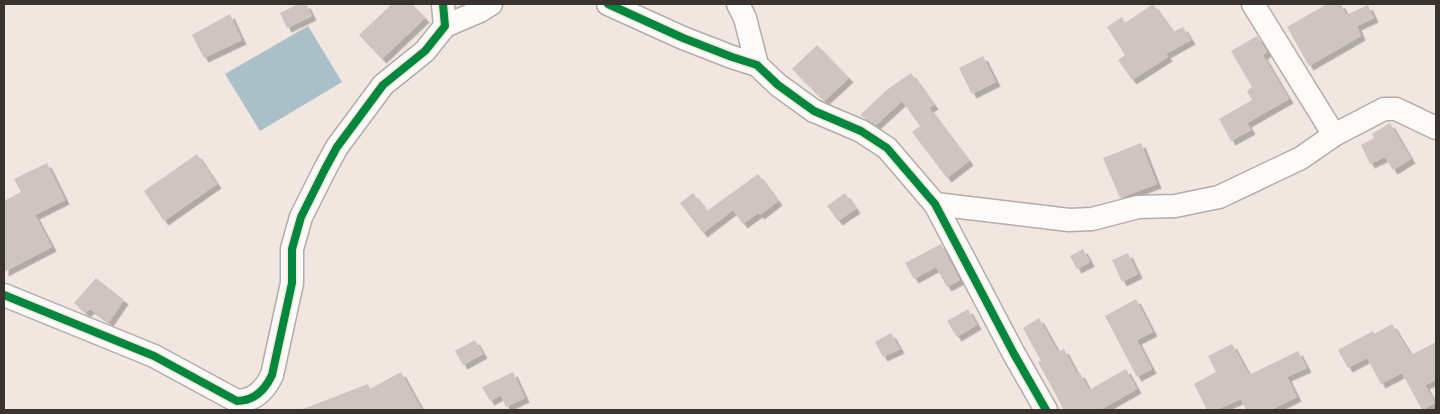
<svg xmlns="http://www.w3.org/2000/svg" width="1440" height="414" font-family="'Exo 2',sans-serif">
<defs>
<filter id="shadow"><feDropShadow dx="4.5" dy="4.5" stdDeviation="0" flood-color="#0004"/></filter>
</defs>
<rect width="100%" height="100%" fill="#f1e6e0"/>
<polygon fill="#aac0c8" points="308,26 342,82 260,131 225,74"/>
<g fill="#cfc4bf" filter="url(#shadow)">
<polygon points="298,4 306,4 312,16 287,28 280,13"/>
<polygon points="392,4 412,4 425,18 382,59 359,35"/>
<polygon points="1153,4 1173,32 1183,27 1191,40 1166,54 1168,57 1132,80 1118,60 1125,55 1107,27 1122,17 1125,23"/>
<polygon points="1327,4 1341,4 1346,15 1368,5 1374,18 1357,26 1361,36 1309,66 1287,27"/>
<polygon points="230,14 242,40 204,58 192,35"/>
<polygon points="1257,36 1267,52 1263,55 1289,99 1247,123 1251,130 1231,141 1219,119 1252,100 1247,91 1252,87 1231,51"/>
<polygon points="817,45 849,78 824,101 792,69"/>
<polygon points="983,56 996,82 972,94 959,68"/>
<polygon points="911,73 934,105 929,108 969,161 947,178 912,132 920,126 902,101 876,125 860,115 888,89"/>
<polygon points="1390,123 1411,159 1393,170 1385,157 1370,164 1361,145 1374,138 1372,134"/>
<polygon points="1141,143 1157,184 1120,198 1103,158"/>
<polygon points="197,154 217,184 164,221 144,191"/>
<polygon points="47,163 65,200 35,215 52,247 4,272 4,201 21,192 14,179"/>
<polygon points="758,174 778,201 760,215 758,213 743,224 733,210 703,233 680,203 693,193 707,211"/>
<polygon points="845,193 856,209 838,221 827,206"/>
<polygon points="941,244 960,280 947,287 936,267 914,279 905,263"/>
<polygon points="1083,249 1090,262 1077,269 1070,256"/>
<polygon points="1128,253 1138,274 1122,282 1112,260"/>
<polygon points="96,278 124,300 109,322 90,309 86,313 74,303"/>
<polygon points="1136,299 1153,332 1137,340 1152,369 1137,377 1105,316"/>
<polygon points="968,309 977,325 957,337 947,321"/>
<polygon points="1039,318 1058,352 1064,349 1077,374 1080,373 1089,390 1126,369 1137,389 1100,410 1064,410 1038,362 1041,361 1023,328"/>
<polygon points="1392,324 1411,355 1436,342 1436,380 1425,385 1435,403 1422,410 1402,373 1381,384 1367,358 1348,368 1338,350 1373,331 1374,334"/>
<polygon points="891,333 900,349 883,357 875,342"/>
<polygon points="475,340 483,354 463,365 455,351"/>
<polygon points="1232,344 1249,375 1298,351 1307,368 1287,377 1297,397 1271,410 1246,410 1241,399 1216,410 1207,410 1194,384 1216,372 1208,356"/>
<polygon points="401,372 422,410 303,410 303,409 368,384 370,389"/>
<polygon points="513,372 525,398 506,407 501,395 490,401 482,387"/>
</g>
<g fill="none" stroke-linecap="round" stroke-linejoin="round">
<g stroke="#b4aca7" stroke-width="25">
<g id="minor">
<polyline points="608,4 683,38 732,57 757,65 778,85 814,111 861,131 887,148 935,204 1014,354 1046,410"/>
<polyline points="738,4 745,18 757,65"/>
<polyline points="1253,4 1334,135"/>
<polyline points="445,26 480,11 491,4"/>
<polyline points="935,204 1069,220 1092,219 1138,207 1175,206 1219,197 1301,158 1334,135 1384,109 1396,109 1436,128"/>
<path d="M4 295 154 356 237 401C254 401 265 390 272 375L292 283V249L301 217 325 169 337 147 383 85 425 51 445 26 443 4"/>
</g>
</g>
<use href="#minor" stroke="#fdfbfa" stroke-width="22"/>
<g stroke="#f7e4da" stroke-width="11">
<g id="cycleway">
<polyline points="608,4 683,38 732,57 757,65 778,85 814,111 861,131 887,148 935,204 1014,354 1046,410"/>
<path d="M4 295 154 356 237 401C254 401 265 390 272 375L292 283V249L301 217 325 169 337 147 383 85 425 51 445 26 443 4"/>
</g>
</g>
<use href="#cycleway" stroke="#00873e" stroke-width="8"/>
</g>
<rect width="1440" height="414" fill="none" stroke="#39322f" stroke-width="10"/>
</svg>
